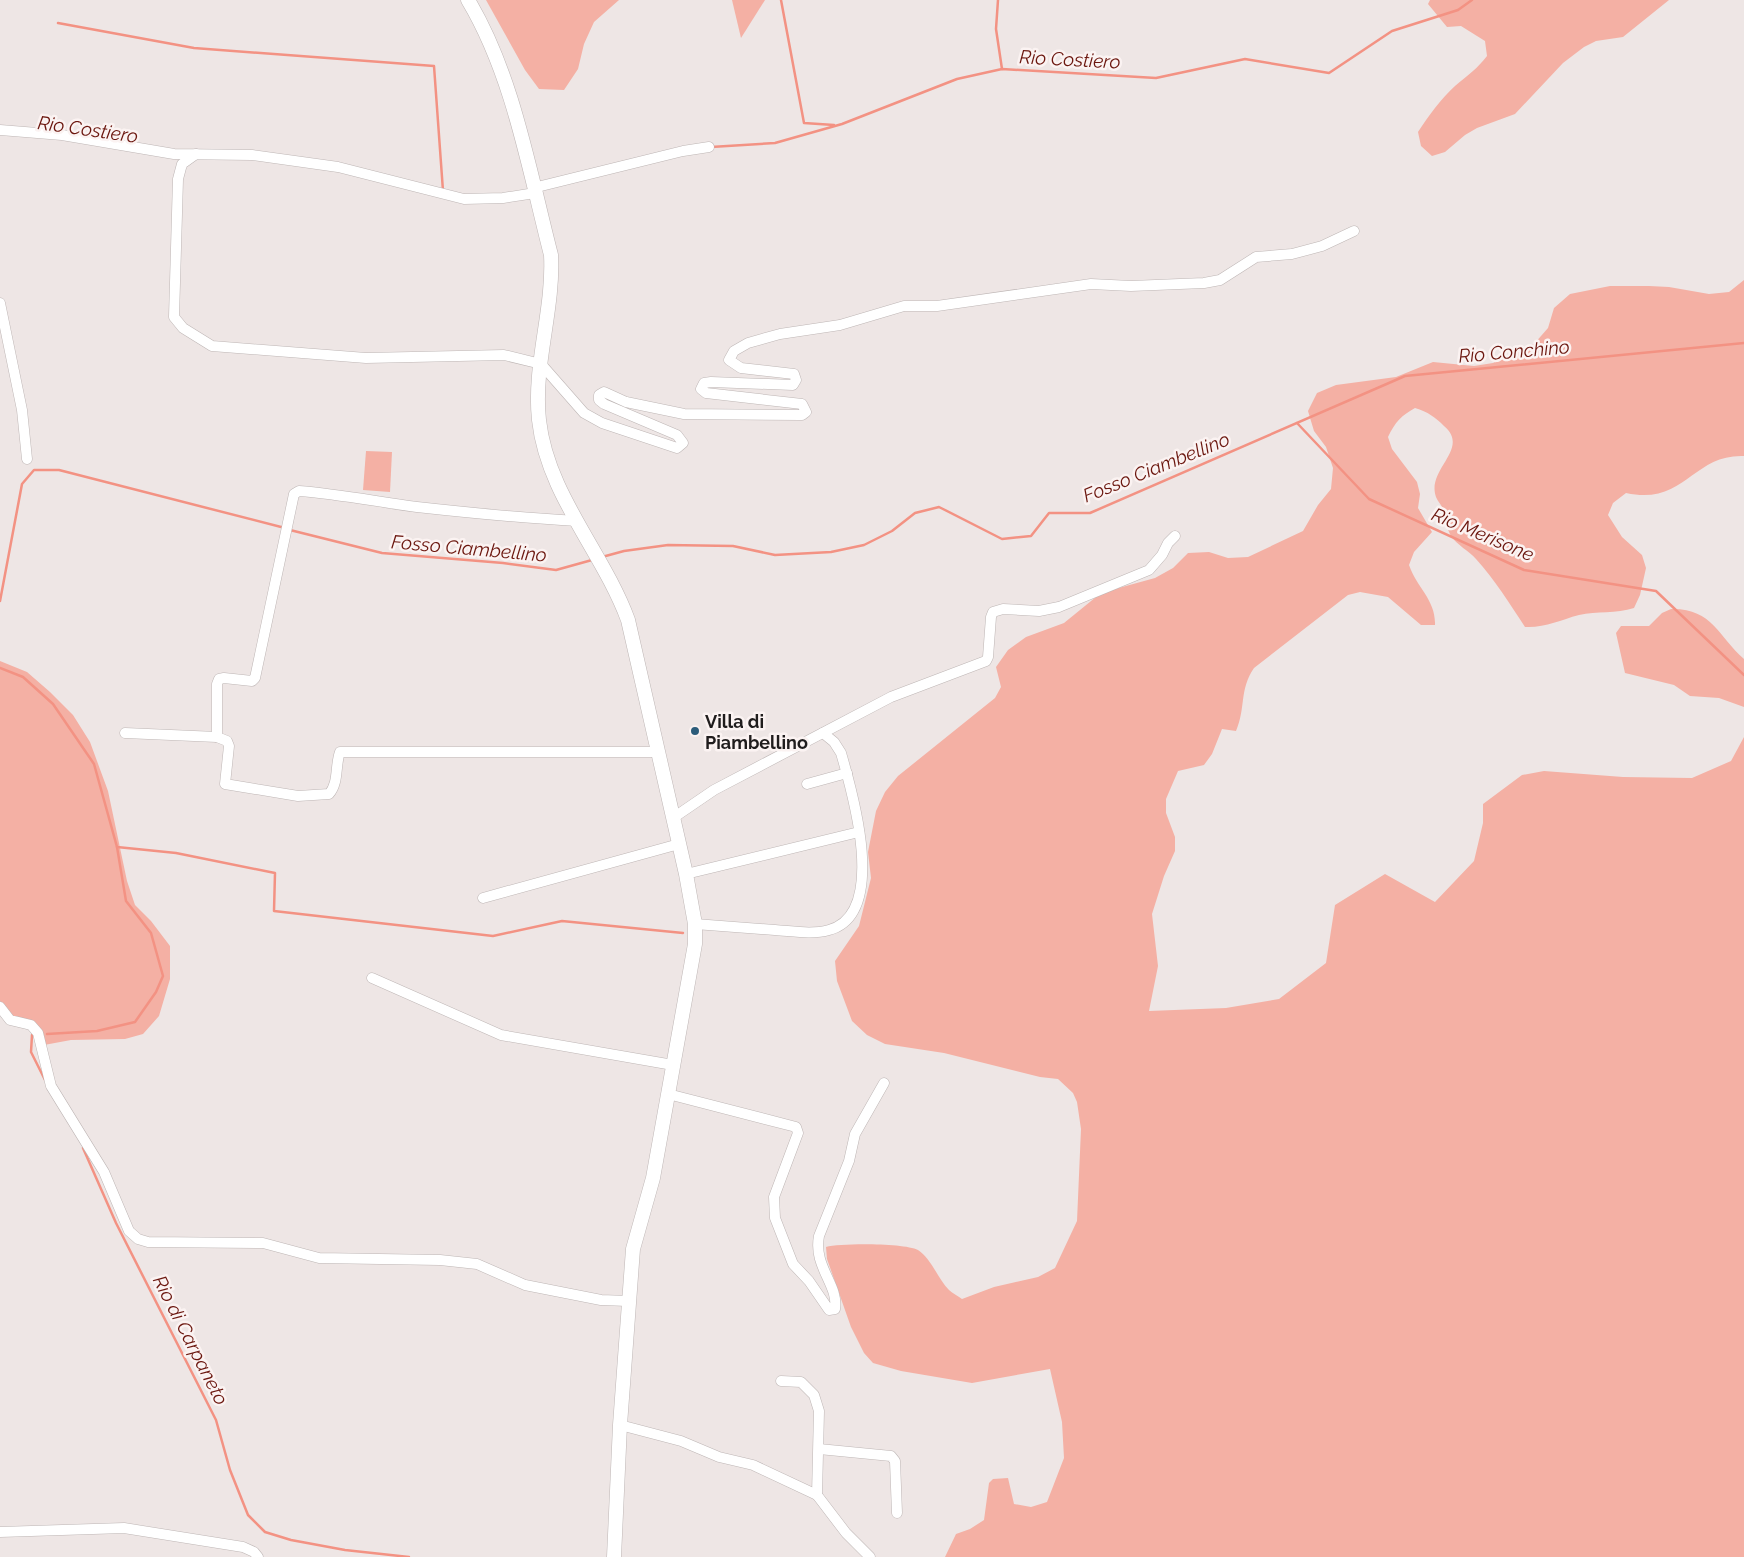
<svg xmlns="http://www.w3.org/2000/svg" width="1744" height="1557" font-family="Raleway,sans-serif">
<rect width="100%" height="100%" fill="#eee6e5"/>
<g fill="#f4b0a4">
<polygon points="486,0 619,0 594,22 584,44 578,69 564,90 539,89 525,70"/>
<polygon points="732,0 765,0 741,38"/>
<path d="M1430 0H1669L1623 37 1596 41 1584 47 1563 63 1515 114 1477 128 1465 135 1445 152 1432 156 1421 146 1418 132C1429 115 1441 99 1455 86 1467 76 1478 68 1487 56L1485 41 1461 26 1447 27 1428 4Z"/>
<path d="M1744 280V456C1692 454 1685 506 1626 493L1613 503 1608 515 1622 537 1642 555 1646 568 1640 595 1634 608C1616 614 1597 611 1579 615 1560 620 1545 628 1525 627 1510 604 1495 580 1476 559 1469 551 1457 545 1451 536 1446 527 1446 519 1443 510 1442 505 1438 502 1436 497 1426 469 1471 449 1444 426 1435 417 1428 412 1415 408 1402 415 1395 422 1388 437L1392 449 1417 482 1420 494 1418 508 1432 532 1414 552 1409 565C1417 588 1436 600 1435 625H1421L1388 597 1360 592 1348 595 1254 668C1239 690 1246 708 1236 731L1222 729 1212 754 1204 765 1178 771 1166 799V813L1175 837V851L1164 876 1152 914 1158 966 1149 1011 1226 1008 1279 999 1326 963 1335 905 1385 874 1435 902 1474 861 1483 823V804L1522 775 1544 771 1623 777 1692 778 1731 761 1744 737V1557H945L956 1534 970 1529 984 1520 989 1483 993 1479 1008 1478 1014 1504 1031 1507 1047 1502 1064 1458 1062 1422 1050 1369 972 1383 901 1371 873 1363 864 1353 851 1327 827 1259 826 1247C841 1243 904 1243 918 1250 931 1258 938 1279 949 1290 952 1293 958 1296 962 1299L994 1287 1038 1277 1055 1268 1077 1221 1081 1129 1077 1102 1073 1093 1058 1079 1040 1077 944 1053 885 1044 867 1035 852 1021 837 981 835 961 859 926 871 878 868 852 876 811 885 792 898 776 995 698 1001 687 996 667 1008 650 1026 637 1064 623 1096 597 1115 589 1155 578 1173 568 1188 553 1209 552 1228 558 1248 557 1303 531 1318 505 1331 489 1333 468 1326 447 1314 431 1308 411 1317 393 1336 385 1396 377 1433 362 1474 366 1493 363 1534 344 1548 328 1554 308 1570 294 1610 286H1649L1669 287 1709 294 1729 292Z"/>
<polygon points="366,451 392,452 390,492 363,490"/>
<path d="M1671 609C1712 608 1718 636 1744 659V707L1719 698 1690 696 1674 685 1625 673 1616 633 1621 626H1649L1662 613Z"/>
<polygon points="0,661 27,672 50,692 73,715 90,742 108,791 127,881 135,905 151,921 170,946 170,979 159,1016 143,1034 125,1039 71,1040 44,1045 35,1023 11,1015 0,1001"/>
</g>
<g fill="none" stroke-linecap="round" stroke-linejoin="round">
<g stroke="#f39283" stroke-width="2.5">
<polyline points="781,0 804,123 834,125"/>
<polyline points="998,0 996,29 1002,69"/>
<polyline points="58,23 194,48 434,66 443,191"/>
<polyline points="711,147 775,143 842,124 957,79 1002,69 1156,78 1245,59 1329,73 1392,31 1458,10 1472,0"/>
<polyline points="1297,423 1369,499 1524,570 1656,591 1744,675"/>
<polyline points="290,530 382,553 503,563 556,570 592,560"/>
<polyline points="602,557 624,551 668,545 733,546 775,555 831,552 864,545 892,531 915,513 939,507 1002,539 1031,536 1049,513 1090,513 1405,376 1744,343"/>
<polyline points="0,601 22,484 34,470 59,470 285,528"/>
<polyline points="0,668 23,677 53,704 94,764 117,847 176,853 275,873 274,911 493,936 562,921 683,933"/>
<polyline points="47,1034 97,1031 135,1022 156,992 163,976 151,933 126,901 117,847"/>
<polyline points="36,1035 32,1035 31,1052 45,1080"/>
<polyline points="83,1148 116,1223 216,1420 230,1470 248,1515 265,1532 291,1540 345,1550 409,1557"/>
</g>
<g stroke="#beb6b5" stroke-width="11">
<g id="minor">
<polyline points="0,130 62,135 174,154 252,155 338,167 464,199 503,198 535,193"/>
<polyline points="196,154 182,164 178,179 174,317 183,328 212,346 366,358 504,355 541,364 584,413 602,423 677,448 683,443 677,435 604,404 599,400 599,395 604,392 626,402 684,414 802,415 806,412 802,404 706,393 701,389 704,383 711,382 793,385 796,380 794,374 741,368 729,360 734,351 748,343 780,334 840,325 904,306 937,306 1091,284 1131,286 1204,283 1220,280 1256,257 1292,254 1322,246 1354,231"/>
<polyline points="533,188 683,151 709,147"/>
<polyline points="0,303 22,410 27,459"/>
<path d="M125 733 217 737 227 741 229 746 225 784 298 796 329 794C339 783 335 765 340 752H657"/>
<path d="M217 737V684L219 679 224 678 252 681 255 678 294 494 299 491C339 494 378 502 417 507 471 513 524 518 578 521"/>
<polyline points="807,784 847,773"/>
<polyline points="673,818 714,790 891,697 986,661 988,657 991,617 993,612 1003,609 1039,611 1059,607 1149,570 1162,555 1168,543 1175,536"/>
<polyline points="686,874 859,832"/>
<polyline points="483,898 679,844"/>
<path d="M695 924C722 926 749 928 775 930 792 931 812 935 829 930 888 914 853 794 841 753L834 742 823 733"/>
<polyline points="372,978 501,1035 673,1065"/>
<polyline points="0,1007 10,1020 31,1025 38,1033 51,1086 104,1172 129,1231 138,1239 148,1242 263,1243 319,1258 440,1260 477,1264 525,1285 601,1300 628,1301"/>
<path d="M668 1094 796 1127 798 1133 774 1197 775 1218 793 1264 809 1281 829 1310 835 1309C839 1285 813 1267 819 1236L849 1161 855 1134 884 1083"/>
<polyline points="781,1381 801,1382 814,1395 819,1411 817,1495"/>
<polyline points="620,1425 681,1441 719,1457 753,1465 817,1495 846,1533 870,1557"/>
<polyline points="819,1449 891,1456 895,1461 897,1513"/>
<polyline points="0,1532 124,1528 243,1547 254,1552 258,1557"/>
</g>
</g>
<g stroke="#beb6b5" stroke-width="15">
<path id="secondary" d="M468 0C513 75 529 170 551 255 554 310 533 365 539 420 547 494 603 552 628 620L686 874 695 924V944L653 1178 633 1249 620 1425 614 1557"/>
</g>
<use href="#minor" stroke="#fff" stroke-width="10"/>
<use href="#secondary" stroke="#fff" stroke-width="14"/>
</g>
<circle fill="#2c5c7a" stroke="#fbf3f2" stroke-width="2" cx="695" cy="731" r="5"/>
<g text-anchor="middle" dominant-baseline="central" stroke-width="5" stroke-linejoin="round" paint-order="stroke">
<g font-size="18" font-weight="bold" fill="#201d1d" stroke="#fbf3f2" text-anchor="start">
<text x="705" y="721">Villa di<tspan x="705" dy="21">Piambellino</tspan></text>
</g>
<g font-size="19" font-style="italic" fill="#6b160e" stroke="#fbf3f2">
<text transform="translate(1070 59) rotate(3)">Rio Costiero</text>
<text transform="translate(88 129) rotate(8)">Rio Costiero</text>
<text transform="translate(1514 351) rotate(-5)">Rio Conchino</text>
<text transform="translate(1156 467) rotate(-22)">Fosso Ciambellino</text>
<text transform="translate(1483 534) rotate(23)">Rio Merisone</text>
<text transform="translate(469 548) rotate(5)">Fosso Ciambellino</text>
<text transform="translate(191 1340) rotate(63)">Rio di Carpaneto</text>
</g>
</g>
</svg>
